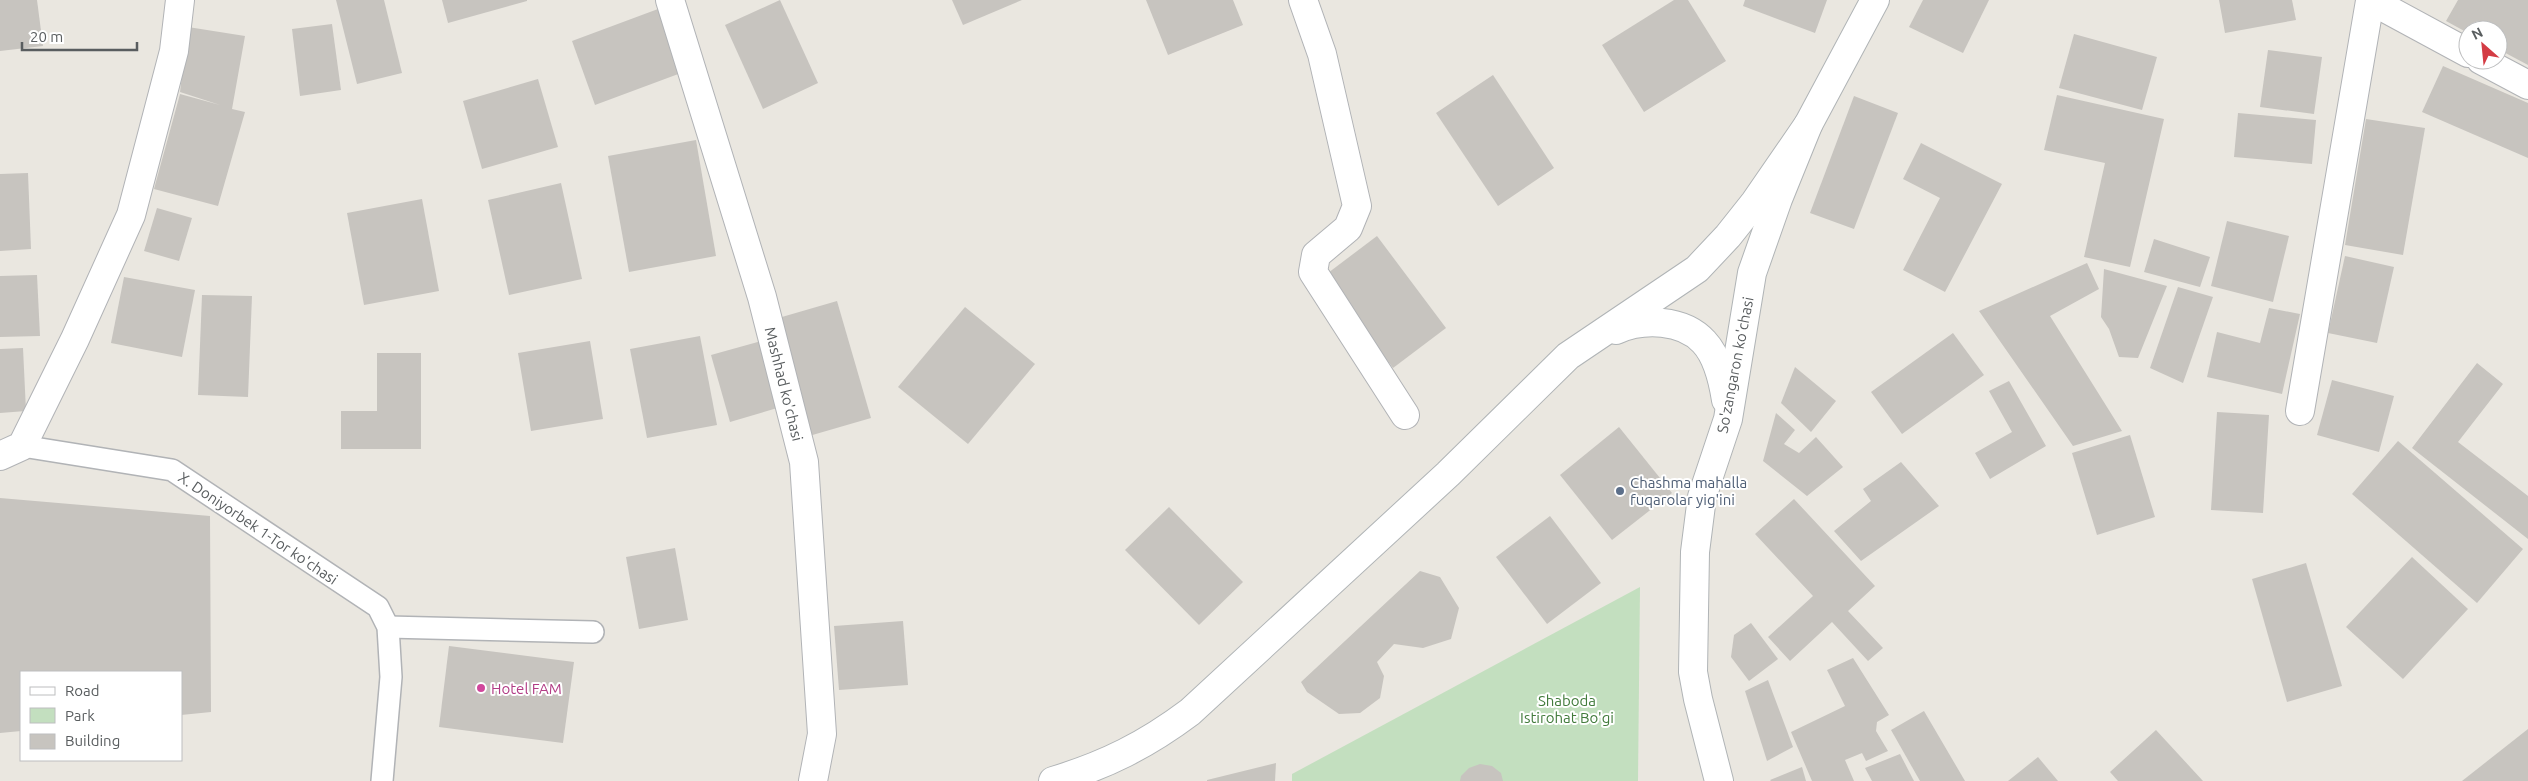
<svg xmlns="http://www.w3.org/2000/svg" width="2528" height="781" font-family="Ubuntu,sans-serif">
<rect width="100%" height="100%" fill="#eae7e0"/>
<polygon fill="#c3dfbf" points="1640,587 1638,781 1292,781 1292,774"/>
<g fill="#c7c4bf">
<polygon points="0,0 37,0 43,46 0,51"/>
<polygon points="336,0 384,0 402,73 357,84"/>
<polygon points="442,0 527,0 527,1 448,23"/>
<polygon points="780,0 818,83 763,109 725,25"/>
<polygon points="952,0 1022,0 963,25"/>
<polygon points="1146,0 1233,0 1243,25 1168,55"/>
<polygon points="1674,0 1688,0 1726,61 1644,112 1602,45"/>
<polygon points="1745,0 1827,0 1815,33 1743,6"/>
<polygon points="1923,0 1989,0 1963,53 1909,27"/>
<polygon points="2219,0 2292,0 2296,20 2225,33"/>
<polygon points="2458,0 2528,0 2528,65 2498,49 2498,30 2468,30 2468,33 2446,21"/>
<polygon points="658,9 681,73 595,105 572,41"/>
<polygon points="332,24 341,90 300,96 292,29"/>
<polygon points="188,27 245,36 232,109 245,112 218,206 154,189 180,94 220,105 180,92"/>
<polygon points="2074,34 2157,57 2142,110 2059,88"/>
<polygon points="2268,50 2322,57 2314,114 2260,107"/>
<polygon points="2443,66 2528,103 2528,158 2422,112"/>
<polygon points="1493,75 1554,168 1498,206 1436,113"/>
<polygon points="538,79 558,147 482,169 463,101"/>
<polygon points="2057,95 2164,119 2130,267 2084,257 2105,163 2044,150"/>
<polygon points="1854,96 1898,113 1854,229 1810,213"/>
<polygon points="2238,113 2316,120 2312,164 2234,157"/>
<polygon points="2366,119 2425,128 2403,255 2345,245"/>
<polygon points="696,140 716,256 629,272 608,156"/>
<polygon points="1921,143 2002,184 1945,292 1903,270 1940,198 1903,179"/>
<polygon points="28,173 31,249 0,251 0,174"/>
<polygon points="561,183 582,279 509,295 488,200"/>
<polygon points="422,199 439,291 364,305 347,213"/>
<polygon points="157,208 192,218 179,261 144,251"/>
<polygon points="2227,221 2289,236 2273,302 2211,286"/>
<polygon points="1377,236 1446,328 1393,368 1324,276"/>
<polygon points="2154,239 2210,257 2200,287 2144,272"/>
<polygon points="2345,256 2394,267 2377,343 2328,333"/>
<polygon points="2087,263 2099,289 2050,316 2122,431 2073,446 1979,311"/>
<polygon points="2104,269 2167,286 2138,358 2119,357 2109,329 2101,317"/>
<polygon points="37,275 40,336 0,337 0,276"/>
<polygon points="124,277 195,290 182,357 111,343"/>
<polygon points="2178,287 2213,297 2183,383 2150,368"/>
<polygon points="202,295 252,296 248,397 198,395"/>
<polygon points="837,301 871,418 809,436 775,319"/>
<polygon points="965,307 1035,364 968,444 898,387"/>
<polygon points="2269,308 2300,314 2282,394 2207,377 2217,332 2260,343"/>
<polygon points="1953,333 1984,375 1902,434 1871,392"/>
<polygon points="700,336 717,425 647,438 630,349"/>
<polygon points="765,340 784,406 730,422 711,355"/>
<polygon points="590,341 603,419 531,431 518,353"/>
<polygon points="23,348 26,411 0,413 0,349"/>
<polygon points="377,353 421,353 421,449 341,449 341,411 377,411"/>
<polygon points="2477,363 2503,384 2458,442 2528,496 2528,539 2412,448"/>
<polygon points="1795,367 1836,401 1811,432 1781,403"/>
<polygon points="2332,380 2394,396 2379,452 2317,435"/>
<polygon points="2009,381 2046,446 1990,479 1975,453 2012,432 1989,391"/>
<polygon points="2217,412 2269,415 2263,513 2211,510"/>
<polygon points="1776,413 1795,430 1784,444 1799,453 1816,437 1843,467 1807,496 1763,461"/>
<polygon points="1619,427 1672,493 1612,540 1560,475"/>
<polygon points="2130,435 2155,517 2097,535 2072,453"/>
<polygon points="2398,441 2523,549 2477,603 2352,494"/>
<polygon points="1901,462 1939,506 1861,561 1834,531 1871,501 1863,489"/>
<polygon points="0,498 210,516 211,712 181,715 181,672 21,672 21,731 0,733"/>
<polygon points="1794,499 1875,586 1848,611 1883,648 1868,661 1832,622 1790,661 1768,637 1813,596 1755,534"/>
<polygon points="1169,507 1243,582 1199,625 1125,550"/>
<polygon points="1550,516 1601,583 1547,624 1496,557"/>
<polygon points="675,548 688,620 639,629 626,557"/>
<polygon points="2412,557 2468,609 2403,679 2346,627"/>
<polygon points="2306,563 2342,686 2287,702 2252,579"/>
<polygon points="1420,571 1440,577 1459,608 1451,639 1423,648 1394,644 1377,662 1384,676 1380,698 1360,713 1339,714 1307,692 1301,682"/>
<polygon points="903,621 908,685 839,690 834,626"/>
<polygon points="1751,623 1778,659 1749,681 1731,657 1734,635"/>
<polygon points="449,646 574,662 563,743 439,727"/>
<polygon points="1853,658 1889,715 1877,722 1876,731 1888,751 1866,761 1862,753 1845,760 1854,781 1812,781 1791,732 1845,706 1827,670"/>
<polygon points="1768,680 1793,747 1767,761 1745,691"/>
<polygon points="1924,711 1965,781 1920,781 1891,730"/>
<polygon points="2528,729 2528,781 2462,781"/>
<polygon points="2156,730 2203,781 2118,781 2110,772"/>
<polygon points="1900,754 1914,781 1872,781 1865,768"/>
<polygon points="2038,757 2058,781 2008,781"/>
<polygon points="1276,763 1275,781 1207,781 1207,780"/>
<polygon points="1480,764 1492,766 1501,773 1503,781 1460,781 1461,776 1469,768"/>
<polygon points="1802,767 1806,781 1771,781 1770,780"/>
</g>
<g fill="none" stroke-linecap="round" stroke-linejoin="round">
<g stroke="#b1b3b6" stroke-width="24">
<g id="service">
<polyline points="22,446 172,470 378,607 388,627 391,677 382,781"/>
<polyline points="388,627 593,632"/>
</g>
</g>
<g stroke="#b1b3b6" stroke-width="30">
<g id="minor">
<polyline points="670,0 762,297 804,462 822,734 813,781"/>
<polyline points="1303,0 1322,54 1357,206 1348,228 1316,255 1313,272 1405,415"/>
<polyline points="2370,0 2468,53"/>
<polyline points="2481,60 2528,85"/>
<polyline points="2300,411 2370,1"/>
<polyline points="0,456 22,446 75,339 131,215 174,51 180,0"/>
</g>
</g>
<g stroke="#b0b4b6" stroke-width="30">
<g id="secondary">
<path d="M1616 330C1643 318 1683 319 1704 342 1718 357 1723 381 1726 400"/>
<path d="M1053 781C1106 765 1146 745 1190 712L1448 474 1568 356 1697 269 1728 236 1755 202 1808 125"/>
<polyline points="1719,781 1698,699 1693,672 1695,552 1702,497 1728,419 1752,273 1778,199 1808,125 1875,0"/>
</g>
</g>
<use href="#service" stroke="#fff" stroke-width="21"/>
<use href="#minor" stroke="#fff" stroke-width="28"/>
<use href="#secondary" stroke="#fff" stroke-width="28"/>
</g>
<circle fill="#5c6f8a" stroke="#fff" stroke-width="2" cx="1620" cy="491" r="5"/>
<circle fill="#d1479c" stroke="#fff" stroke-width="2" cx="481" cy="688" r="5"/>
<g text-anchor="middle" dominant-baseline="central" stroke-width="4" stroke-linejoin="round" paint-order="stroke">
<g font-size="15" fill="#595d5f" stroke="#fff">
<text transform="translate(1735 365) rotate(-79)">So'zangaron ko'chasi</text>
<text transform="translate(784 384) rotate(76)">Mashhad ko'chasi</text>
<text transform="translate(258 528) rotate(34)">X. Doniyorbek 1-Tor ko'chasi</text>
</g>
<g font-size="15" fill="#4e5e75" stroke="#fff" text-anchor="start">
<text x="1630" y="482">Chashma mahalla<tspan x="1630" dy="17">fuqarolar yig'ini</tspan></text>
</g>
<g font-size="15" fill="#b23c85" stroke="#fff" text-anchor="start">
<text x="491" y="688">Hotel FAM</text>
</g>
<g font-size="15" fill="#427b3c" stroke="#fff">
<text x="1567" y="700">Shaboda<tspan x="1567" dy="17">Istirohat Bo'gi</tspan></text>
</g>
</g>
<rect x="20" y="671" width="162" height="90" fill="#ffffff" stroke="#bdbebf"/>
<rect x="30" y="687" width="25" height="8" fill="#ffffff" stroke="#bdbebf"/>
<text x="65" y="696" font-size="15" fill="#595d5f">Road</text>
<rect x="30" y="708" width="25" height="15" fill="#c3dfbf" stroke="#bdbebf"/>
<text x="65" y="721" font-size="15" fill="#595d5f">Park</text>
<rect x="30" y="734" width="25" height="15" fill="#c7c4bf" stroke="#bdbebf"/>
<text x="65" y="746" font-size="15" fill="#595d5f">Building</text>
<g transform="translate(2483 45) rotate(333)"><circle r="24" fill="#ffffff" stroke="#bdbebf"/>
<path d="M0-4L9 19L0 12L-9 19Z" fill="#d43c44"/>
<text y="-8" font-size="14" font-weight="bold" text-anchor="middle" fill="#595d5f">N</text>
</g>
<path d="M22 42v8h115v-8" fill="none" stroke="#595d5f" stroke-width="2.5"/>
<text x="30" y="42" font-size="15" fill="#595d5f" stroke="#ffffff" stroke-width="4" paint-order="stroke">20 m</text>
</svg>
